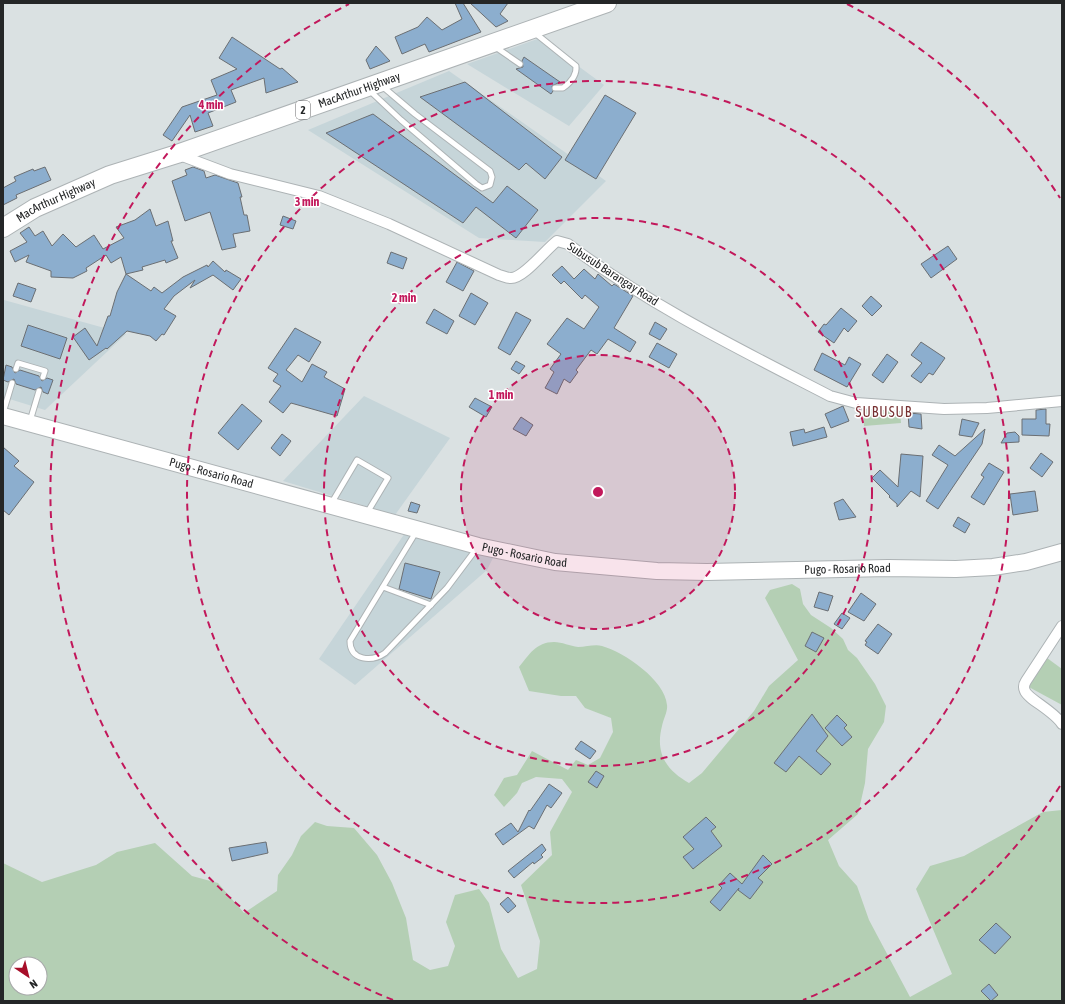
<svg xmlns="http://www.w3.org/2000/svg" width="1065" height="1004" font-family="'Asap Condensed',sans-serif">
<rect width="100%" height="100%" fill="#dae1e2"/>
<g fill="#c6d5d9">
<polygon points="540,38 604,85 569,126 467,64"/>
<polygon points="449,71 606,181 545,242 479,238 308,130"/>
<polygon points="4,300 126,334 45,410 3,397"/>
<polygon points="364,396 450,438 395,515 283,481"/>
<polygon points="405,533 493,558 487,570 355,685 319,659"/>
</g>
<g fill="#b4cfb4" fill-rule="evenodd">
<polygon points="899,401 901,423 864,426 862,404"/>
<path d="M792 584 800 589 803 604 811 615 831 628 843 639 848 650 857 658 875 684 886 706 884 722 868 749 865 783 858 814 828 840 839 866 857 886 869 920 910 997 952 974 916 889 930 866 964 856 1043 812 1062 810V1001H3V863L42 882 96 865 117 852 155 843 192 876 218 883 244 913 277 891 278 875 292 855 301 836 315 822 327 826 354 828 377 855 392 883 406 918 413 960 430 970 448 966 455 946 446 922 455 895 479 889 489 903 501 949 518 978 537 969 540 941 521 885 552 855 550 832 572 792 562 779 536 777 522 783 517 793 504 807 494 795 504 778 517 775 532 751 568 770 576 760 588 765 600 758 613 732 611 718 585 708 576 696H561L529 691 519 667C529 655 536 642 554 642 562 642 570 646 578 647 586 647 595 644 602 646 624 652 665 680 667 705 668 711 663 720 662 726 655 753 666 770 689 783L702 773 754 711 769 686 798 660 765 598 770 590ZM16 964H40V988H16Z"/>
<polygon points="1047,658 1062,669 1062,705 1027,686"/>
</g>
<g fill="#8caece" stroke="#6b6f73">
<polygon points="455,3 463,3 481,32 429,52 425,44 402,54 395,37 418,27 427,17 442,30 462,19"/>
<polygon points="470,3 508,3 500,14 508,21 496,27"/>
<polygon points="232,37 280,69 282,68 298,82 266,93 264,78 231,90 236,102 208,113 213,126 195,132 190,115 172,141 163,135 182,107 217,95 211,80 237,69 219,58"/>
<polygon points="376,46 390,61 370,69 366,60"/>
<polygon points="524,57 560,82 552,86 553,91 551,94 516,69 523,67 522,61"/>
<polygon points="465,82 562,157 545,179 526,163 519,170 420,97"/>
<polygon points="605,95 636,113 596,179 565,160"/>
<polygon points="373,114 493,203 507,186 538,210 516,238 476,207 463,223 326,133"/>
<polygon points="45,167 51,180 16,195 17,198 3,205 3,188 16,181 14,177 33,169 34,171"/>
<polygon points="193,167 204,171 206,178 215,175 238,183 242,197 240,197 244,215 247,215 250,231 233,234 236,247 222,250 210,212 185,221 172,181 187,175 185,170"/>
<polygon points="150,209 156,226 168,221 173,241 171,241 178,258 166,263 165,260 142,267 143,270 126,274 121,257 111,263 106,255 86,268 87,271 73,278 51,277 51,271 26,262 29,255 15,262 10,251 27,242 20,233 29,227 35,236 43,231 52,246 63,234 76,247 94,235 103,249 124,238 116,227 135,220"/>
<polygon points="283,216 296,221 293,229 280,225"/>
<polygon points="948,246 957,259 931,278 921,264"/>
<polygon points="391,252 407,258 403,269 387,263"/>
<polygon points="213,261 225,272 226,270 241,279 233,290 213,275 190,288 195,280 174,296 164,309 176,316 164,335 162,334 156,341 150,336 127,331 107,349 106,348 89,360 73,337 85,328 97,346 108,316 110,316 117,292 126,274 151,291 154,287 162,293 183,277 207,265 208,267"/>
<polygon points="457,262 474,271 463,291 446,282"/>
<polygon points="562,266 574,279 584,269 595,279 598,274 612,286 614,284 633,296 614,328 636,342 630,352 608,339 597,354 591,350 576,370 578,372 570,383 564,379 557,394 545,388 554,372 550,369 561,354 547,344 567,318 584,329 599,307 585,295 582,299 564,281 561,284 552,275"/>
<polygon points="18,283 36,289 31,302 13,296"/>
<polygon points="471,293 488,303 475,325 459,316"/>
<polygon points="871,296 882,306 872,316 862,306"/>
<polygon points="841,308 857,321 848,332 844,328 834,343 818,332 824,324 826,325"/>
<polygon points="434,309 454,321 447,334 426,323"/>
<polygon points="516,312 531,320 510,355 498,348"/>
<polygon points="655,322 667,329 660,340 649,334"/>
<polygon points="28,325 67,338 60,359 21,346"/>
<polygon points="295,328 321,342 309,362 298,355 286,370 302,382 312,364 327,372 324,377 345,389 337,416 291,403 283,413 269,402 281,386 273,381 278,374 268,368"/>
<polygon points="921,342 945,358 933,375 929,373 921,383 911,376 922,363 911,355"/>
<polygon points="657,343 677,354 669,368 649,357"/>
<polygon points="822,353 845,365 849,357 861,364 847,387 814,370"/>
<polygon points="887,354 898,362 883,383 872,375"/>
<polygon points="516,361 525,366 519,374 511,369"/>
<polygon points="6,365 12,367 15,373 20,370 39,376 42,381 47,378 53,380 48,394 43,392 41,387 35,390 16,384 14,379 8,382 3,380"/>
<polygon points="475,398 492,407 486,417 469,407"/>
<polygon points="242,404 262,421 238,450 218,433"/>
<polygon points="843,406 849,421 831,428 825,414"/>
<polygon points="1046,409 1046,424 1050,424 1049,436 1022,435 1022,419 1036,419 1036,410"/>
<polygon points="908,413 921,414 922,429 909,427"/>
<polygon points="521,417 533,425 526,436 513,429"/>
<polygon points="962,419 979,423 972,437 959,435"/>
<polygon points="824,427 827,437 793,446 790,432 804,429 805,433"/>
<polygon points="985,429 982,444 938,509 926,501 948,465 932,455 939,445 955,456"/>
<polygon points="1015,432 1019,436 1019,442 1001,443 1007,433"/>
<polygon points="282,434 291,441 280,456 271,448"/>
<polygon points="3,447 19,461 14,466 34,482 9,515 3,510"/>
<polygon points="1041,453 1053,462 1042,477 1030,468"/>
<polygon points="901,454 923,456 920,497 911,491 897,507 897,504 889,497 890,496 872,478 880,470 898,487"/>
<polygon points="989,463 1004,472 984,505 971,497 984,477 981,475"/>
<polygon points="1035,491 1038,511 1013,515 1010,494"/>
<polygon points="843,499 856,517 839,520 834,503"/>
<polygon points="411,502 420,505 417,513 408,511"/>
<polygon points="958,517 970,524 965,533 953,526"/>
<polygon points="405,563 440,572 431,599 399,589"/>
<polygon points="819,592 833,596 828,611 814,607"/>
<polygon points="861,593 876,604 864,621 848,612"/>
<polygon points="842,613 850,618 842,629 834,624"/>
<polygon points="878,624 892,634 878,654 865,645 867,642 865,641"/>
<polygon points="812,632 824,638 816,652 805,646"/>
<polygon points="812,714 828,736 816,751 831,764 821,775 799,756 786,772 774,763"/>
<polygon points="837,715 847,725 844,728 852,737 842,746 825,728"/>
<polygon points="581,741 596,751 590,759 575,749"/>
<polygon points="596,771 604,776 597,788 588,782"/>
<polygon points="549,784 562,793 551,808 547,805 534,829 529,826 503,845 495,834 511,823 518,832 529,810 530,811"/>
<polygon points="706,817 716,827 711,831 722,846 693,869 683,857 694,849 683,837"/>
<polygon points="266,842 268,853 232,861 229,848"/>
<polygon points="542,844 546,850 541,855 543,857 534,864 533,862 514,878 508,871"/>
<polygon points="763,855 772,864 758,878 763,882 750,899 738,890 739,888 720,911 710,902 722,888 719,885 730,873 742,884"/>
<polygon points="508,897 516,906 508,913 500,904"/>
<polygon points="996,923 1011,937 995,954 979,940"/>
<polygon points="989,984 998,995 991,1001 981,991"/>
</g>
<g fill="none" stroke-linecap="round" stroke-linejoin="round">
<g stroke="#adb3b5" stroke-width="7">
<g id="lane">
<path d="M535 33 576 66C577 76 570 83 563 88H555"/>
<polyline points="494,46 520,64"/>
<polyline points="369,90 401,120 476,184 482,188 490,185 492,177 490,171 415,114 382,86"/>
<polyline points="16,369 18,363 45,371 43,377"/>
<polyline points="3,413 12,383"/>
<polyline points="30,421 39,391"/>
<polyline points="331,504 357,460 388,478 367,513"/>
<path d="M416 532 350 641C350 661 372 662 385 653L447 588 477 548"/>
<polyline points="383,587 431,605"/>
</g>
</g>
<g stroke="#adb3b5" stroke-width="12">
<g id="street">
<path d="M177 154 230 174 319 196 389 224 499 275C503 276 507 278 511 278 524 278 545 250 557 241L568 244C649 305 741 350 830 396L856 403 944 409 987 408 1062 401"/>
<path d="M1062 626 1026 681C1024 684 1023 687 1025 691 1028 699 1054 711 1062 724"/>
</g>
</g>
<g stroke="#adb3b5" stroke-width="18">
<g id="primary">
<path id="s1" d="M3 416 478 546 555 562 657 571 707 572 888 568 956 569 993 567 1026 562 1062 552"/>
</g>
</g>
<g stroke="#adb3b5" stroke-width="20">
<g id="highway">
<path id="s2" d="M3 228 35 208 110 175 177 154 607 3"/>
</g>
</g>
<use href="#lane" stroke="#fff" stroke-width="5"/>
<use href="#street" stroke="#fff" stroke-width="10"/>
<use href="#primary" stroke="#fff" stroke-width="16"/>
<use href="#highway" stroke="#fff" stroke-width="18"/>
</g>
<circle cx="598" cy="492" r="137" fill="#c2185b" fill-opacity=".12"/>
<g fill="none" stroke="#c2185b" stroke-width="2" stroke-dasharray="7 5">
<circle cx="598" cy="492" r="137"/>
<circle cx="598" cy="492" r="274"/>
<circle cx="598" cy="492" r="411"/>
<path d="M1060 786A548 548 0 0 1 803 1000M393 1000A548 548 0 0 1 349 4M847 4A548 548 0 0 1 1060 198"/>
</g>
<g text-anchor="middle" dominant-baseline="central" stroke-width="3" stroke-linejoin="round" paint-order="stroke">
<rect fill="#fff" stroke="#666768" stroke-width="1" x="296" y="101" width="14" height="18" rx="3"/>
<g font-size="11" font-weight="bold" fill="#242627">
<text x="303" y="110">2</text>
</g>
<g font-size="12" fill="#242627" stroke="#fff">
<text stroke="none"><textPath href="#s2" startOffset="383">MacArthur Highway</textPath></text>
<text stroke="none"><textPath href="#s2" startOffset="60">MacArthur Highway</textPath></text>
<text transform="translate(613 274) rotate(33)">Subusub Barangay Road</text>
<text stroke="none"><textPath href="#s1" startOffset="216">Pugo - Rosario Road</textPath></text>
<text stroke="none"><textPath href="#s1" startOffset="540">Pugo - Rosario Road</textPath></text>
<text stroke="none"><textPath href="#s1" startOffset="864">Pugo - Rosario Road</textPath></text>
</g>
<g font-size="14" letter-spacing="1" fill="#762f30" stroke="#fff">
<text x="884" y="412">SUBUSUB</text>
</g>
</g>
<circle cx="598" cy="492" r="6" fill="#c2185b" stroke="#fff" stroke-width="2"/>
<g font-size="12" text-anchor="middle" font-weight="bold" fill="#c2185b" stroke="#fff" stroke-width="3" stroke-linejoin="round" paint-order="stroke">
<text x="211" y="109">4 min</text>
<text x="307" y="206">3 min</text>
<text x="404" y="302">2 min</text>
<text x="501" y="399">1 min</text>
</g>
<rect width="1065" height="1004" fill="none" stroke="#242627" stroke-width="8"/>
<g transform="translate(28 976) rotate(145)"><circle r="19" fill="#ffffff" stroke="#a7a8a9"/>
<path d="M0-3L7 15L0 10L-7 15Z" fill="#a70e29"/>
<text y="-6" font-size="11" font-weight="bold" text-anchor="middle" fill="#242627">N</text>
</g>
</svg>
